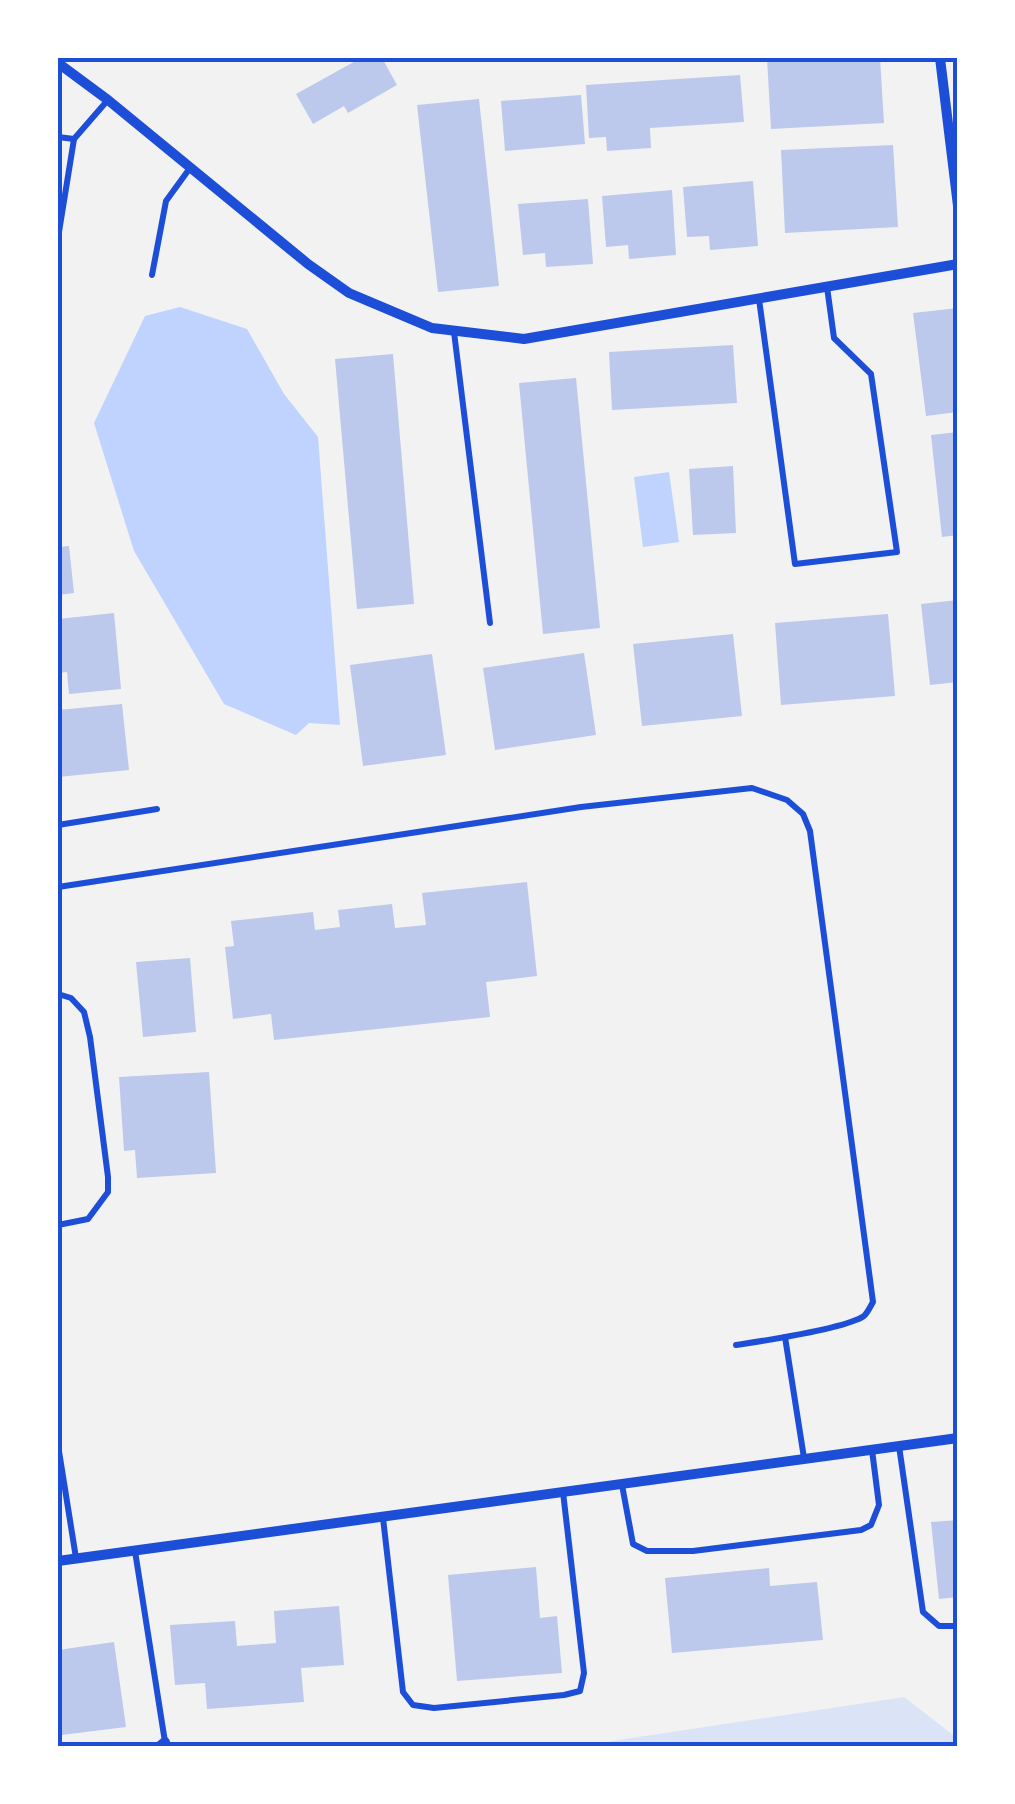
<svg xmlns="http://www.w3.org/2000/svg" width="1015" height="1804" font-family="Literata,serif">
<rect width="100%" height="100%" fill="#f2f2f2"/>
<polygon fill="#dbe4f7" points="904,1697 957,1738 957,1746 579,1746"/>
<g fill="#bfd3fe">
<polygon points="180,307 247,329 284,394 318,437 340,725 309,723 296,735 224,704 134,551 94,423 145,316"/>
<polygon points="669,472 679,542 643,547 634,477"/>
</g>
<g fill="#bdc9ec">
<polygon points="361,58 382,58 397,85 348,113 344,106 313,124 296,94"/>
<polygon points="767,58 880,58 884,123 771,129"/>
<polygon points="740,75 744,122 650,128 651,148 607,151 606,137 589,138 586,85"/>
<polygon points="581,95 585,144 505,151 501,101"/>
<polygon points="479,99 499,286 438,292 417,105"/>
<polygon points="893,145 898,227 785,233 781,150"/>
<polygon points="753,181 758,246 710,250 709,236 687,237 683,187"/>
<polygon points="672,190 676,255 629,259 628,245 606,247 602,196"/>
<polygon points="588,199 593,264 546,267 545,253 523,255 518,204"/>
<polygon points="958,308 958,412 926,416 913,313"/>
<polygon points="733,345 737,403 612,410 609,352"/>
<polygon points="393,354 414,604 357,609 335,359"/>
<polygon points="576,378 600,628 543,634 519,383"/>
<polygon points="958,432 958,535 942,537 931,435"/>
<polygon points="733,466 736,533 693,535 689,469"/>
<polygon points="69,546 74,593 58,595 58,547"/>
<polygon points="958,600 958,682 930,685 921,604"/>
<polygon points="114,613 121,689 69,694 67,672 58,673 58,619"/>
<polygon points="888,614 895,696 781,705 775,623"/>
<polygon points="733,634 742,716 642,726 633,644"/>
<polygon points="584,653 596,735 495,750 483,668"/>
<polygon points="432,654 446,755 363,766 350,665"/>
<polygon points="122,704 129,770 58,777 58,710"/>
<polygon points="527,882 537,976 486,982 490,1017 274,1040 271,1014 233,1019 225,947 234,946 231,921 313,912 315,930 340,927 338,910 392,904 395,928 426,925 422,893"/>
<polygon points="190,958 196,1032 143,1037 136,962"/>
<polygon points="209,1072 216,1173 137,1178 135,1150 124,1151 119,1077"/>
<polygon points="958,1520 958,1597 939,1599 931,1522"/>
<polygon points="536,1567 540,1618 557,1616 562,1673 457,1681 448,1575"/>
<polygon points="769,1568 770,1586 817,1582 823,1640 672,1653 665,1578"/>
<polygon points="339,1606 344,1665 301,1668 304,1702 207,1709 205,1683 175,1685 170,1625 235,1621 237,1646 276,1643 274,1611"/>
<polygon points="114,1642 126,1727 62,1735 58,1703 58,1650"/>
</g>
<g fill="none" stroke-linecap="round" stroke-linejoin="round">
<g stroke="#1d4ed8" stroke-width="6">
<polyline points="58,137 74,139"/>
<polyline points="58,238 74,139 107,101"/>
<polyline points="152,275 166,201 190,168"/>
<polyline points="759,299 795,564 897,552 871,374 834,338 827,287"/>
<polyline points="454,332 490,623"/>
<polyline points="58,825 157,809"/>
<path d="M58 887 581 807 752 788 787 800 803 814 810 831 873 1302C870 1307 868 1312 864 1316 845 1329 762 1341 736 1345"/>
<polyline points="58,994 71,998 84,1012 90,1037 108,1177 108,1192 88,1219 58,1225"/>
<polyline points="785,1337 804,1458"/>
<polyline points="58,1445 76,1558"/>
<polyline points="899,1446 923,1612 939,1626 958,1626"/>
<polyline points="622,1485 633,1544 647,1551 693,1551 861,1530 871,1525 879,1505 872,1450"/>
<polyline points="383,1518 403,1692 413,1705 434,1708 564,1695 580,1691 584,1673 563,1492"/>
<polyline points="135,1551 165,1742"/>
</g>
<g stroke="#1d4ed8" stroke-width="10">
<polyline points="940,58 958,206"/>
<polyline points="58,63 108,100 308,264 349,293 432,328 524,339 958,264"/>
<polyline points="58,1561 958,1438"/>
<polyline points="160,1746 165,1742"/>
</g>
</g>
<rect width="1015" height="1804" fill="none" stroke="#ffffff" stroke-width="120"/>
<rect x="60" y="60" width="895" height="1684" fill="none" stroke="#1d4ed8" stroke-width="4"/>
</svg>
